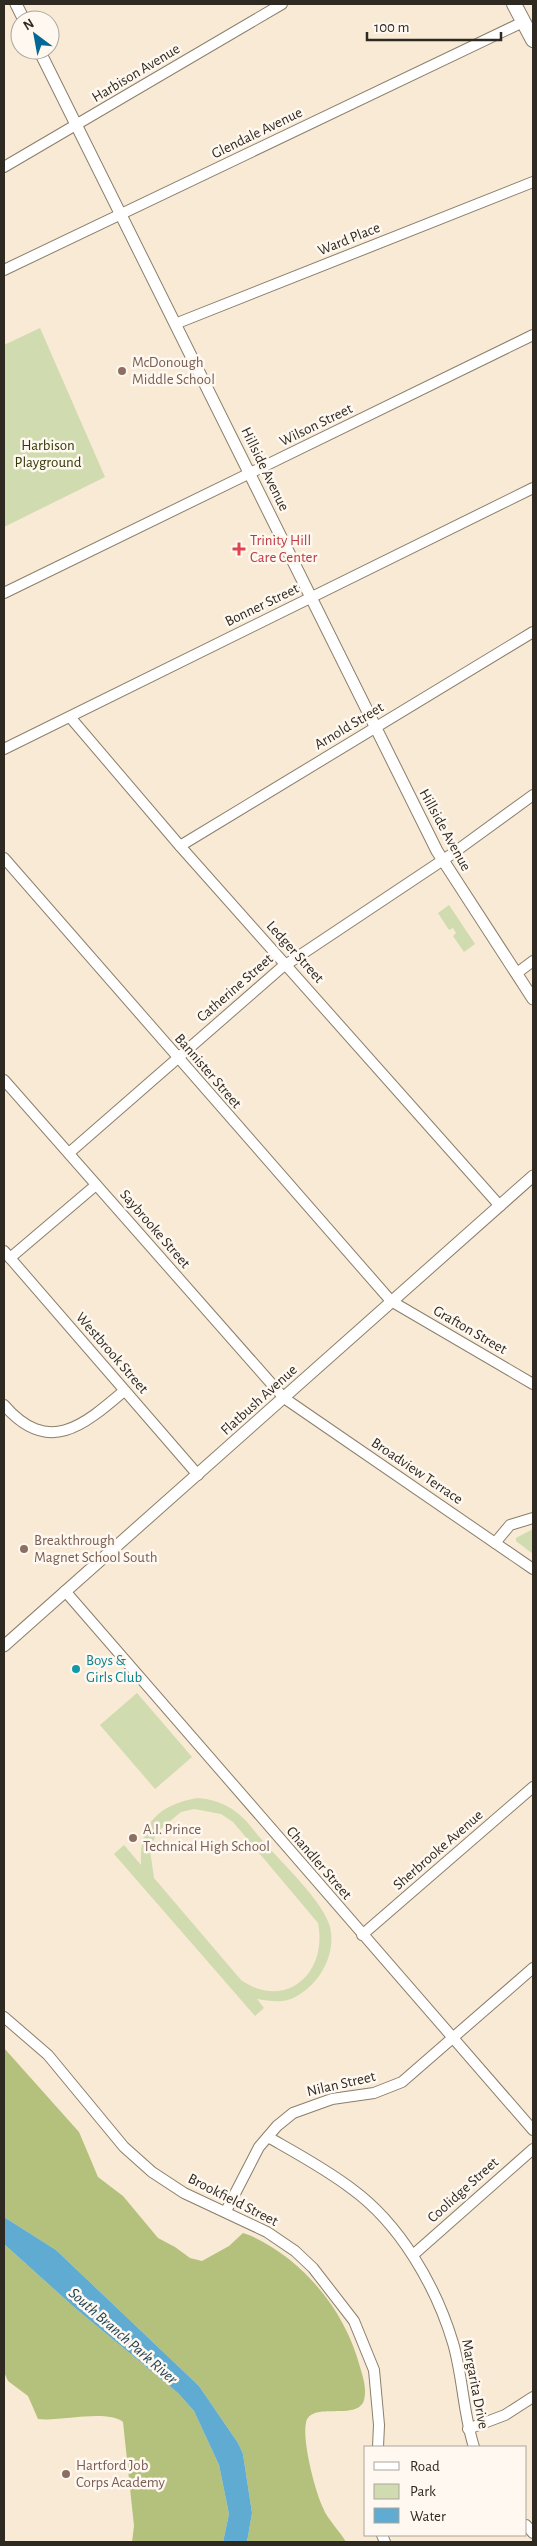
<svg xmlns="http://www.w3.org/2000/svg" width="537" height="2546" font-family="'Alegreya Sans',sans-serif">
<rect width="100%" height="100%" fill="#f8ead4"/>
<g fill="#d1dbb0" fill-rule="evenodd">
<polygon points="40,328 105,477 4,527 4,345"/>
<polygon points="449,905 475,944 464,952 453,936 456,933 453,928 449,930 438,913"/>
<polygon points="533,1529 533,1554 516,1541 516,1538"/>
<polygon points="137,1693 192,1757 155,1789 100,1725"/>
<path d="M197 1798C211 1799 225 1803 236 1812 246 1819 254 1831 262 1840 280 1861 324 1902 330 1927 337 1955 318 1988 291 1999 280 2003 269 2001 257 1999L264 2008 255 2016 114 1854 124 1845 141 1865C139 1824 158 1805 197 1798ZM194 1809 221 1814 233 1822 318 1923C328 1973 286 2011 241 1980L154 1878 150 1850 157 1832 181 1812Z"/>
</g>
<g fill="#b3c17c">
<path d="M4 2048 79 2132 98 2177 123 2196 158 2238 175 2247 190 2258 202 2261 229 2246 243 2233 249 2235C303 2259 345 2310 360 2367 363 2377 367 2389 364 2400 358 2422 310 2400 306 2423 302 2441 315 2491 323 2508 328 2520 339 2530 346 2542H247L252 2513 243 2454 238 2443 199 2386 56 2250 4 2217Z"/>
<path d="M4 2244 75 2308 178 2393 194 2411 219 2465 229 2514 223 2542H132L134 2526 123 2422C106 2409 60 2422 38 2419L28 2396 8 2381 4 2372Z"/>
</g>
<polygon fill="#5fabd1" points="4,2217 56,2250 199,2386 238,2443 243,2454 252,2513 247,2542 223,2542 229,2514 219,2465 194,2411 178,2393 75,2308 4,2244"/>
<g fill="none" stroke-linecap="round" stroke-linejoin="round">
<g stroke="#8b7f6b" stroke-width="12">
<g id="minor">
<polyline points="4,167 282,4"/>
<polyline points="4,270 523,22"/>
<polyline points="175,324 533,182"/>
<polyline points="4,593 533,335"/>
<polyline points="70,717 180,846 500,1206"/>
<polyline points="4,749 533,488"/>
<polyline points="180,846 533,632"/>
<polyline points="4,858 391,1301 533,1384"/>
<polyline points="517,973 533,961"/>
<polyline points="4,1080 284,1398 533,1569"/>
<polyline points="69,1153 281,968 452,854 533,795"/>
<polyline points="4,1251 198,1475"/>
<polyline points="10,1258 96,1185"/>
<path d="M4 1405C48 1456 83 1426 124 1391"/>
<polyline points="495,1543 510,1525 533,1518"/>
<polyline points="65,1591 533,2130"/>
<polyline points="362,1935 533,1787"/>
<polyline points="4,2017 48,2055 124,2147 152,2172 184,2193 267,2232 295,2251 313,2268 354,2321 374,2370 379,2425 378,2447"/>
<path d="M268 2137C296 2153 326 2169 352 2189 400 2224 436 2286 453 2343 463 2377 463 2413 474 2447"/>
<polyline points="226,2211 259,2147 277,2126 293,2113 332,2099 374,2093 402,2082 533,1968"/>
<polyline points="413,2255 533,2149"/>
<polyline points="468,2429 505,2415 533,2397"/>
<polyline points="526,2525 533,2533"/>
<polyline points="382,2535 385,2542"/>
</g>
</g>
<g stroke="#8b7f6b" stroke-width="13">
<g id="tertiary">
<polyline points="16,4 24,20"/>
<polyline points="39,50 437,851 533,999"/>
<polyline points="4,1646 533,1176"/>
</g>
</g>
<g stroke="#8b7f6b" stroke-width="16">
<polyline id="secondary" points="514,4 533,40"/>
</g>
<use href="#minor" stroke="#fff" stroke-width="10"/>
<use href="#tertiary" stroke="#fff" stroke-width="11"/>
<use href="#secondary" stroke="#fff" stroke-width="14"/>
</g>
<g fill="#8d6e63" stroke="#fef8f0" stroke-width="2">
<circle cx="122" cy="371" r="5"/>
<circle cx="24" cy="1549" r="5"/>
<circle cx="133" cy="1838" r="5"/>
<circle cx="66" cy="2474" r="5"/>
</g>
<path fill="#e0444e" stroke="#fef8f0" stroke-width="2" d="M236.5 541.5h5v5h5v5h-5v5h-5v-5h-5v-5h5z"/>
<circle fill="#0f9aa8" stroke="#fef8f0" stroke-width="2" cx="76" cy="1669" r="5"/>
<g text-anchor="middle" dominant-baseline="central" stroke-width="5" stroke-linejoin="round" paint-order="stroke">
<g font-size="15" fill="#2f2a21" stroke="#fef8f0">
<text transform="translate(136 73) rotate(-31)">Harbison Avenue</text>
<text transform="translate(257 133) rotate(-26)">Glendale Avenue</text>
<text transform="translate(349 239) rotate(-22)">Ward Place</text>
<text transform="translate(316 425) rotate(-26)">Wilson Street</text>
<text transform="translate(265 469) rotate(64)">Hillside Avenue</text>
<text transform="translate(262 605) rotate(-26)">Bonner Street</text>
<text transform="translate(349 726) rotate(-31)">Arnold Street</text>
<text transform="translate(445 830) rotate(61)">Hillside Avenue</text>
<text transform="translate(295 952) rotate(48)">Ledger Street</text>
<text transform="translate(235 988) rotate(-41)">Catherine Street</text>
<text transform="translate(208 1071) rotate(49)">Bannister Street</text>
<text transform="translate(155 1229) rotate(49)">Saybrooke Street</text>
<text transform="translate(470 1330) rotate(30)">Grafton Street</text>
<text transform="translate(112 1353) rotate(49)">Westbrook Street</text>
<text transform="translate(259 1400) rotate(-42)">Flatbush Avenue</text>
<text transform="translate(417 1471) rotate(34)">Broadview Terrace</text>
<text transform="translate(438 1850) rotate(-41)">Sherbrooke Avenue</text>
<text transform="translate(319 1863) rotate(49)">Chandler Street</text>
<text transform="translate(341 2084) rotate(-13)">Nilan Street</text>
<text transform="translate(463 2190) rotate(-42)">Coolidge Street</text>
<text transform="translate(233 2200) rotate(27)">Brookfield Street</text>
<text transform="translate(475 2384) rotate(79)">Margarita Drive</text>
</g>
<g font-size="15" fill="#785e54" stroke="#fef8f0" text-anchor="start">
<text x="132" y="362">McDonough<tspan x="132" dy="17">Middle School</tspan></text>
<text x="34" y="1540">Breakthrough<tspan x="34" dy="17">Magnet School South</tspan></text>
<text x="143" y="1829">A.I. Prince<tspan x="143" dy="17">Technical High School</tspan></text>
<text x="76" y="2465">Hartford Job<tspan x="76" dy="17">Corps Academy</tspan></text>
</g>
<g font-size="15" fill="#333b05" stroke="#fef8f0">
<text x="48" y="445">Harbison<tspan x="48" dy="17">Playground</tspan></text>
</g>
<g font-size="15" fill="#be3a42" stroke="#fef8f0" text-anchor="start">
<text x="250" y="540">Trinity Hill<tspan x="250" dy="17">Care Center</tspan></text>
</g>
<g font-size="15" fill="#0d838f" stroke="#fef8f0" text-anchor="start">
<text x="86" y="1660">Boys &amp;<tspan x="86" dy="17">Girls Club</tspan></text>
</g>
<g font-size="16" font-style="italic" fill="#1b3d4e" stroke="#fef8f0">
<text transform="translate(123 2336) rotate(41)">South Branch Park River</text>
</g>
</g>
<rect width="537" height="2546" fill="none" stroke="#2f2a21" stroke-width="10"/>
<rect x="364" y="2446" width="162" height="90" fill="#fef8f0" stroke="#aba69d"/>
<rect x="374" y="2462" width="25" height="8" fill="#ffffff" stroke="#aba69d"/>
<text x="410" y="2471" font-size="15" fill="#2f2a21">Road</text>
<rect x="374" y="2484" width="25" height="15" fill="#d1dbb0" stroke="#aba69d"/>
<text x="410" y="2496" font-size="15" fill="#2f2a21">Park</text>
<rect x="374" y="2508" width="25" height="15" fill="#5fabd1" stroke="#aba69d"/>
<text x="410" y="2521" font-size="15" fill="#2f2a21">Water</text>
<g transform="translate(35 35) rotate(328)"><circle r="24" fill="#fef8f0" stroke="#aba69d"/>
<path d="M0-4L9 19L0 12L-9 19Z" fill="#056796"/>
<text y="-8" font-size="14" font-weight="bold" text-anchor="middle" fill="#2f2a21">N</text>
</g>
<path d="M367 32v8h134v-8" fill="none" stroke="#2f2a21" stroke-width="2.5"/>
<text x="374" y="32" font-size="15" fill="#2f2a21" stroke="#fef8f0" stroke-width="4" paint-order="stroke">100 m</text>
</svg>
